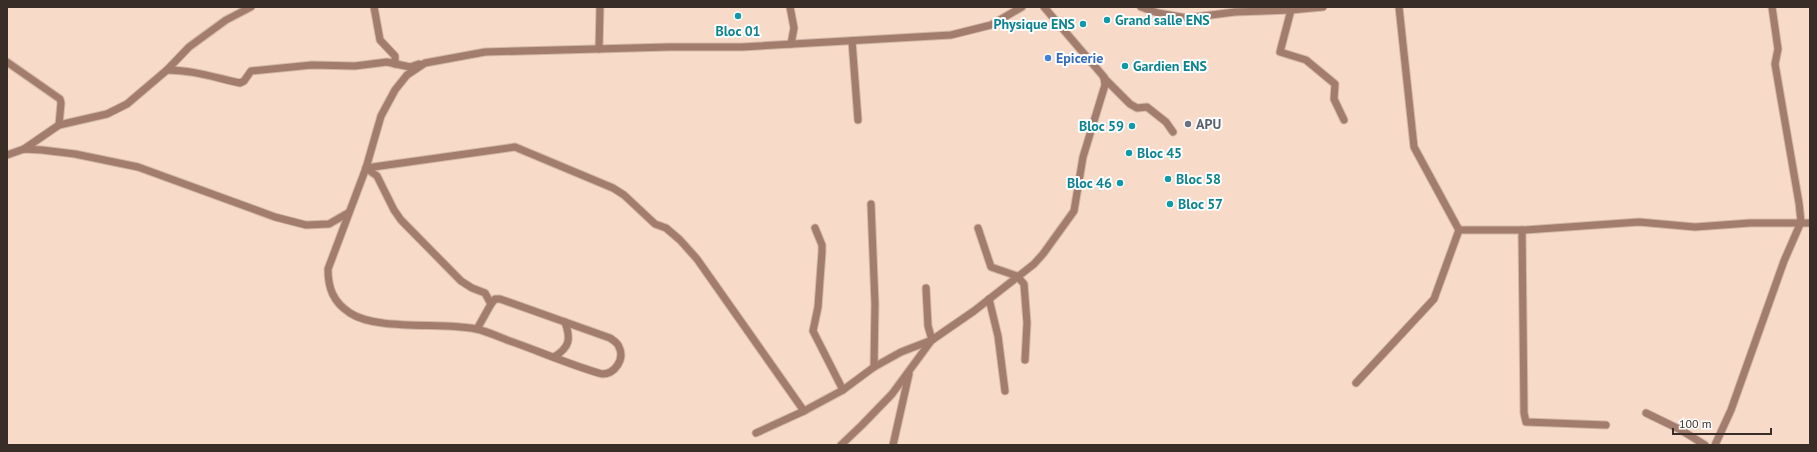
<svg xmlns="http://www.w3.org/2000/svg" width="1817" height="452" font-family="'PT Sans',sans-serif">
<rect width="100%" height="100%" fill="#f8dac9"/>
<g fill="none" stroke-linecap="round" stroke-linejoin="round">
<g stroke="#d2b7a9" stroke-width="9">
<g id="street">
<polyline points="374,7 380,40 395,56 395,64"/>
<polyline points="790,7 794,28 791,44"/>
<polyline points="1141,7 1158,13 1187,18 1235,12 1291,10 1323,7"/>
<polyline points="1399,7 1414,147 1459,230"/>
<polyline points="1291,10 1280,52 1306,60 1335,84 1334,99 1344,120"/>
<polyline points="852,41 858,120"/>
<polyline points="599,49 600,7"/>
<polyline points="7,62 60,99 61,103 59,125"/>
<path d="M167 70C193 70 216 78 240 83L244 81 251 71 312 65 355 66 387 62 410 67 419 64"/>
<polyline points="1104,78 1130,104 1137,108 1147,107 1166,122 1173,132"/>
<polyline points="24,149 59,125 107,114 127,104 167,70 189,47 226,20 251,7"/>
<polyline points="7,155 24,149 42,150 75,154 138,167 275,217 306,225 329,224 348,213"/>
<polyline points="366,168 515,147 613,188 624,195 655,224 666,228 680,240 697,259 804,411 756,433"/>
<polyline points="366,168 377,176 394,210 401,220 461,281 472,288 485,293 491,304"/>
<polyline points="871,204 875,304 874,367"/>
<polyline points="815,228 822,245 822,252 818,307 813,331 843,390"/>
<polyline points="978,228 991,267 1017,276 1024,284 1027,323 1025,360"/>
<polyline points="1522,230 1524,413 1526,422 1606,425"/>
<polyline points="926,288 928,326 932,340"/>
<polyline points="989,299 998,336 1005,391"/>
<path d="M477 329 491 304 495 299H500L610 338C613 340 618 343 619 347 625 359 615 374 602 374 570 365 539 351 507 340 497 336 486 331 476 329 442 322 377 331 350 313 333 302 328 288 328 269L366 168 381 116 395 90 407 75 425 63 485 52 669 47H742L951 35 991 25 1022 7"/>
<path d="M554 357C570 347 571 339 565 322"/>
<polyline points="1356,383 1434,299 1459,230 1525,230 1639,222 1695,227 1750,223 1810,223"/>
<polyline points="804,411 843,390 874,367 901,352 932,340 945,331 974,311 1034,264 1043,254 1074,211 1083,157 1105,85 1104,77 1044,7"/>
<polyline points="1646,413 1681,430 1705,445"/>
<polyline points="841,445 862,425 892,394 931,341"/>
<polyline points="893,445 909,374"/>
<polyline points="1715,445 1731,410 1784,261 1801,222 1799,203 1775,64 1778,49 1772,7"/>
</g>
</g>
<use href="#street" stroke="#a27c6d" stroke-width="7"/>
</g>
<g fill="#0f9aa8" stroke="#fff" stroke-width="1.5">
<circle cx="738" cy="16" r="4"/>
<circle cx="1107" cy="20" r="4"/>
<circle cx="1083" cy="24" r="4"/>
<circle cx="1125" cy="66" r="4"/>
<circle cx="1132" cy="126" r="4"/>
<circle cx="1129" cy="153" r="4"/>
<circle cx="1168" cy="179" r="4"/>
<circle cx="1120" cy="183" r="4"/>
<circle cx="1170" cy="204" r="4"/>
</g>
<circle fill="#3f7fe0" stroke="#fff" stroke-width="1.5" cx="1048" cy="58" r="4"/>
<circle fill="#6b7280" stroke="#fff" stroke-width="1.5" cx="1188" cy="124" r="4"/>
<g text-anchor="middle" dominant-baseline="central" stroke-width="4" stroke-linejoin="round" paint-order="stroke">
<g font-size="14" font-weight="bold" fill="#0d838f" stroke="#fff" text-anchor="start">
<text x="1115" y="20">Grand salle ENS</text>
<text x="1075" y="24" text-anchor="end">Physique ENS</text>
<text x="738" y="31" text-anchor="middle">Bloc 01</text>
<text x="1133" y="66">Gardien ENS</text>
<text x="1124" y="126" text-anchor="end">Bloc 59</text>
<text x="1137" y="153">Bloc 45</text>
<text x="1176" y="179">Bloc 58</text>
<text x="1112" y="183" text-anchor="end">Bloc 46</text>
<text x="1178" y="204">Bloc 57</text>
</g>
<g font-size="14" font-weight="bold" fill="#366cbe" stroke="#fff" text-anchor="start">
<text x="1056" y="58">Epicerie</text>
</g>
<g font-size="14" font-weight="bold" fill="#5b616d" stroke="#fff" text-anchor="start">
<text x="1196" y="124">APU</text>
</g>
</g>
<rect width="1817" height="452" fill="none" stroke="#392d27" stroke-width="16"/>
<path d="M1673 428v6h98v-6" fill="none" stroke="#392d27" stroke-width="2"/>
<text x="1679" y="428" font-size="12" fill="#392d27" stroke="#ffffff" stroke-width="3" paint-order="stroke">100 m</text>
</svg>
